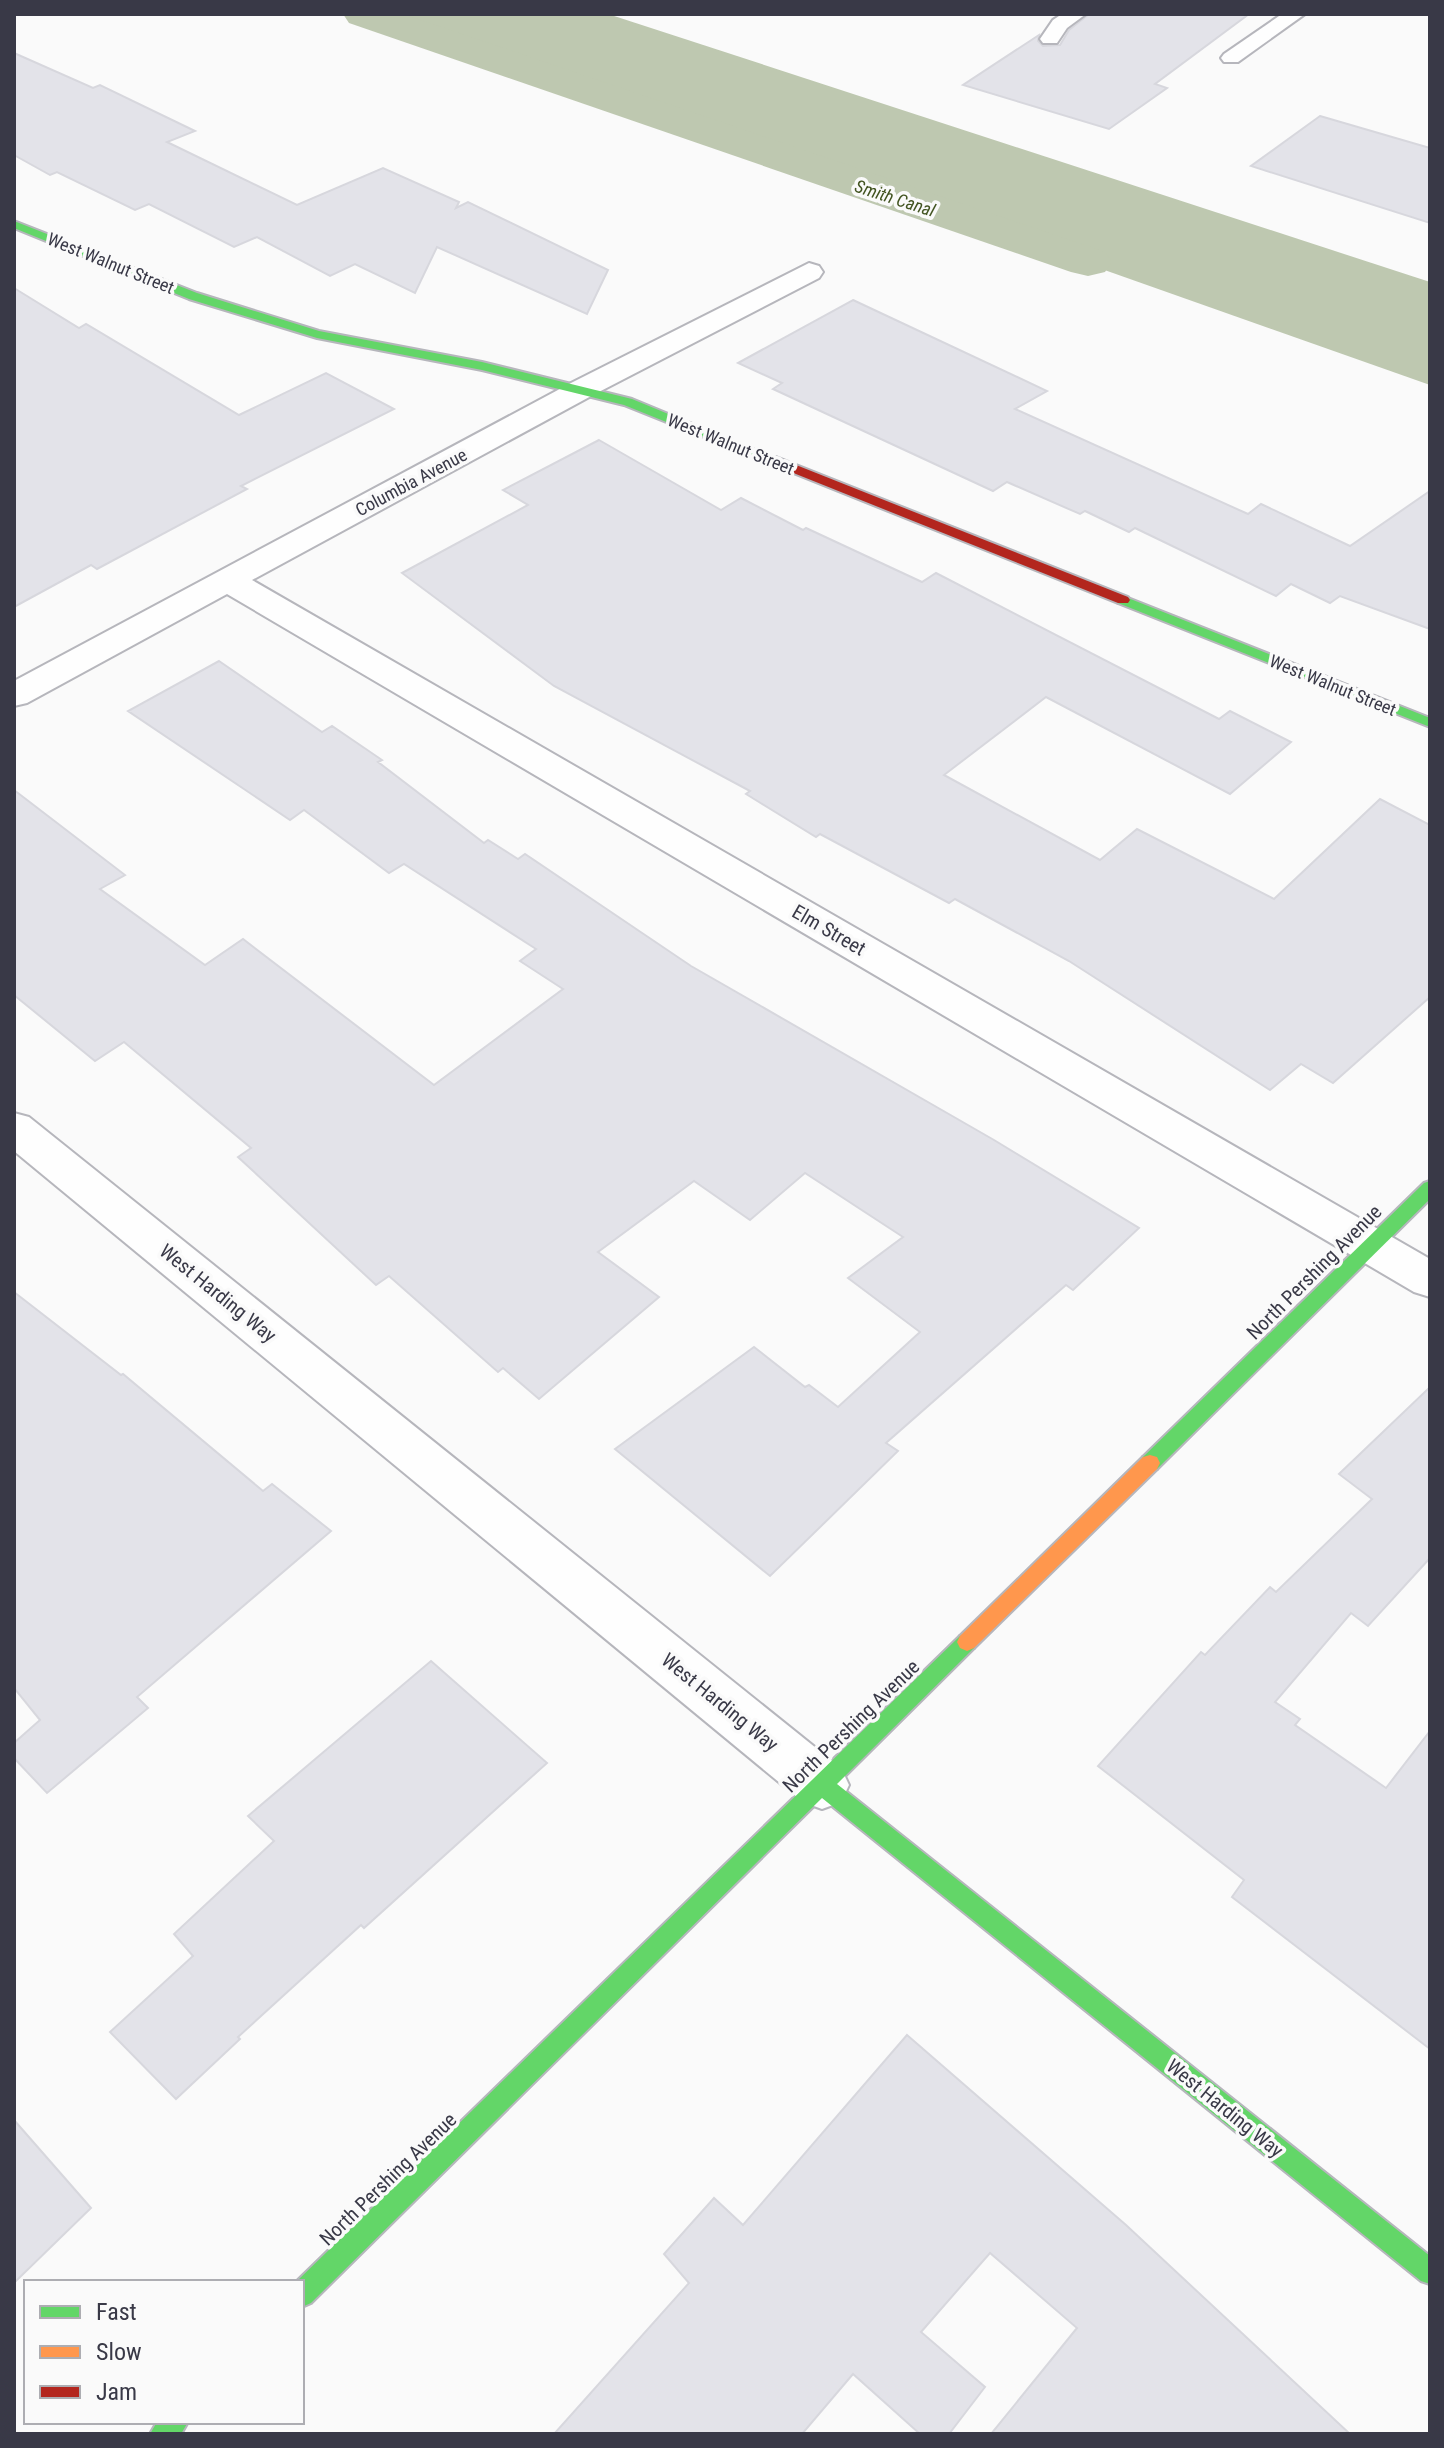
<svg xmlns="http://www.w3.org/2000/svg" width="1444" height="2448" font-family="'Roboto Condensed',sans-serif">
<rect width="100%" height="100%" fill="#fafafa"/>
<polygon fill="#bec8b0" points="380,14 608,14 1430,282 1430,385"/>
<g fill="none" stroke-linecap="round" stroke-linejoin="round">
<polygon fill="#bec8b0" fill-rule="evenodd" points="343,14 403,14 1105,252 1112,262 1105,272 1088,276 1071,272 349,23"/>
</g>
<g fill="#e3e3e9" stroke="#d7d7dd" stroke-width="2">
<polygon points="1089,14 1249,14 1155,84 1167,88 1109,129 963,85 1039,35 1038,41 1043,46 1060,45 1069,30"/>
<polygon points="14,53 93,88 100,85 195,131 167,142 297,205 383,168 459,202 456,208 468,202 608,270 587,314 437,247 415,293 355,264 330,276 257,237 234,247 149,204 135,210 57,172 50,175 14,155"/>
<polygon points="1320,116 1430,148 1430,223 1251,166"/>
<polygon points="14,288 79,328 86,324 239,415 326,373 394,409 241,486 247,489 97,569 91,565 14,607"/>
<polygon points="853,300 1047,391 1015,409 1248,514 1261,504 1350,546 1430,491 1430,629 1340,596 1330,603 1291,584 1276,596 1135,528 1129,532 1085,511 1080,514 1007,482 993,491 773,389 782,383 738,363"/>
<polygon points="599,440 721,510 741,498 803,530 806,528 922,582 936,573 1219,719 1230,711 1291,742 1230,794 1046,697 944,775 1100,860 1137,829 1274,899 1380,799 1430,825 1430,997 1333,1083 1301,1064 1270,1090 1069,961 955,899 949,903 820,834 816,837 746,794 750,791 554,686 402,573 528,505 503,490"/>
<polygon points="219,661 322,732 332,726 382,760 378,762 484,843 488,840 518,859 525,854 691,966 994,1140 1139,1228 1073,1290 1066,1285 886,1443 898,1451 770,1576 615,1449 754,1347 805,1387 809,1385 838,1407 920,1332 848,1278 903,1237 805,1173 750,1220 694,1181 598,1252 659,1297 539,1399 503,1368 498,1372 389,1276 376,1285 238,1157 251,1148 124,1042 95,1061 14,995 14,790 125,875 100,889 205,965 243,939 434,1085 563,989 520,961 536,949 404,864 389,873 304,810 290,820 128,711"/>
<polygon points="14,1292 121,1375 123,1374 263,1491 272,1484 331,1531 137,1697 148,1708 47,1793 14,1758 14,1743 40,1720 14,1688"/>
<polygon points="1430,1387 1430,1558 1368,1626 1351,1613 1275,1702 1300,1719 1295,1725 1386,1788 1430,1731 1430,2049 1232,1897 1244,1880 1098,1766 1201,1652 1205,1655 1270,1587 1276,1592 1372,1499 1339,1474"/>
<polygon points="431,1661 547,1763 364,1928 361,1925 238,2037 240,2039 176,2099 110,2032 193,1956 174,1934 274,1841 248,1816"/>
<polygon points="907,2035 1126,2225 1350,2434 991,2434 1077,2328 990,2253 921,2332 985,2387 949,2434 920,2434 853,2374 802,2434 554,2434 689,2283 664,2254 714,2198 743,2225"/>
<polygon points="14,2120 91,2208 14,2283"/>
</g>
<g fill="none" stroke-linecap="round" stroke-linejoin="round">
<g stroke="#b6b6bc" stroke-width="4">
<g id="lane">
<polygon points="1062,14 1086,14 1067,28 1057,43 1043,43 1040,39 1053,20"/>
<polygon points="1282,14 1305,14 1238,62 1224,62 1221,58 1224,54"/>
</g>
</g>
<g stroke="#b6b6bc" stroke-width="4">
<g id="street">
<polygon points="809,263 819,266 823,272 819,278 593,395 252,580 1430,1259 1430,1297 1414,1292 227,594 27,703 14,706 14,681 571,383"/>
<polygon points="14,1113 29,1117 841,1768 849,1785 841,1802 822,1809 803,1802 14,1151"/>
</g>
</g>
<g stroke="#b6b6bc" stroke-width="4">
<g id="fast">
<polygon points="14,221 197,293 319,331 482,362 632,399 782,461 771,464 624,405 482,370 317,338 189,299 14,228"/>
<polygon points="1123,596 1430,718 1430,727 1118,603 1116,600"/>
<polygon points="1430,1181 1430,1199 1157,1469 1150,1471 1143,1469 1140,1463 1143,1457 1424,1183"/>
<polygon points="967,1633 974,1636 977,1642 974,1648 837,1784 1430,2256 1430,2284 1421,2281 822,1798 311,2303 302,2307 302,2282 296,2282 960,1636"/>
<polygon points="157,2422 188,2422 181,2434 150,2434"/>
</g>
</g>
<g stroke="#b6b6bc" stroke-width="4">
<polygon id="slow" points="1150,1455 1157,1457 1160,1463 1157,1469 974,1648 967,1651 960,1648 957,1642 960,1636 1143,1457"/>
</g>
<g stroke="#b6b6bc" stroke-width="4">
<polygon id="jam" points="776,457 1128,597 1130,600 1128,603 1118,603 771,464 770,461"/>
</g>
<use href="#lane" fill="#fefefe" fill-rule="evenodd"/>
<use href="#street" fill="#fefefe" fill-rule="evenodd"/>
<use href="#fast" fill="#63d668" fill-rule="evenodd"/>
<use href="#slow" fill="#ff974d" fill-rule="evenodd"/>
<use href="#jam" fill="#b3261e" fill-rule="evenodd"/>
</g>
<g text-anchor="middle" dominant-baseline="central" stroke-width="7" stroke-linejoin="round" paint-order="stroke">
<g font-size="18" font-style="italic" fill="#425421" stroke="#fafafa">
<text transform="translate(895 198) rotate(18)">Smith Canal</text>
</g>
<g font-size="18" fill="#393947" stroke="#fafafa">
<text transform="translate(111 263) rotate(22)">West Walnut Street</text>
<text transform="translate(731 444) rotate(22)">West Walnut Street</text>
<text transform="translate(411 482) rotate(-28)">Columbia Avenue</text>
<text transform="translate(1333 685) rotate(22)">West Walnut Street</text>
</g>
<g font-size="20" fill="#393947" stroke="#fafafa">
<text transform="translate(829 930) rotate(30)">Elm Street</text>
<text transform="translate(1314 1272) rotate(-45)">North Pershing Avenue</text>
<text transform="translate(218 1293) rotate(39)">West Harding Way</text>
<text transform="translate(720 1702) rotate(39)">West Harding Way</text>
<text transform="translate(851 1726) rotate(-44)">North Pershing Avenue</text>
<text transform="translate(1225 2108) rotate(39)">West Harding Way</text>
<text transform="translate(388 2179) rotate(-44)">North Pershing Avenue</text>
</g>
</g>
<rect width="1444" height="2448" fill="none" stroke="#393947" stroke-width="32"/>
<rect x="24" y="2280" width="280" height="144" fill="#fafafa" stroke="#adadb2" stroke-width="2"/>
<rect x="40" y="2306" width="40" height="12" fill="#63d668" stroke="#adadb2" stroke-width="2"/>
<text x="96" y="2320" font-size="24" fill="#393947">Fast</text>
<rect x="40" y="2346" width="40" height="12" fill="#ff974d" stroke="#adadb2" stroke-width="2"/>
<text x="96" y="2360" font-size="24" fill="#393947">Slow</text>
<rect x="40" y="2386" width="40" height="12" fill="#b3261e" stroke="#adadb2" stroke-width="2"/>
<text x="96" y="2400" font-size="24" fill="#393947">Jam</text>
</svg>
